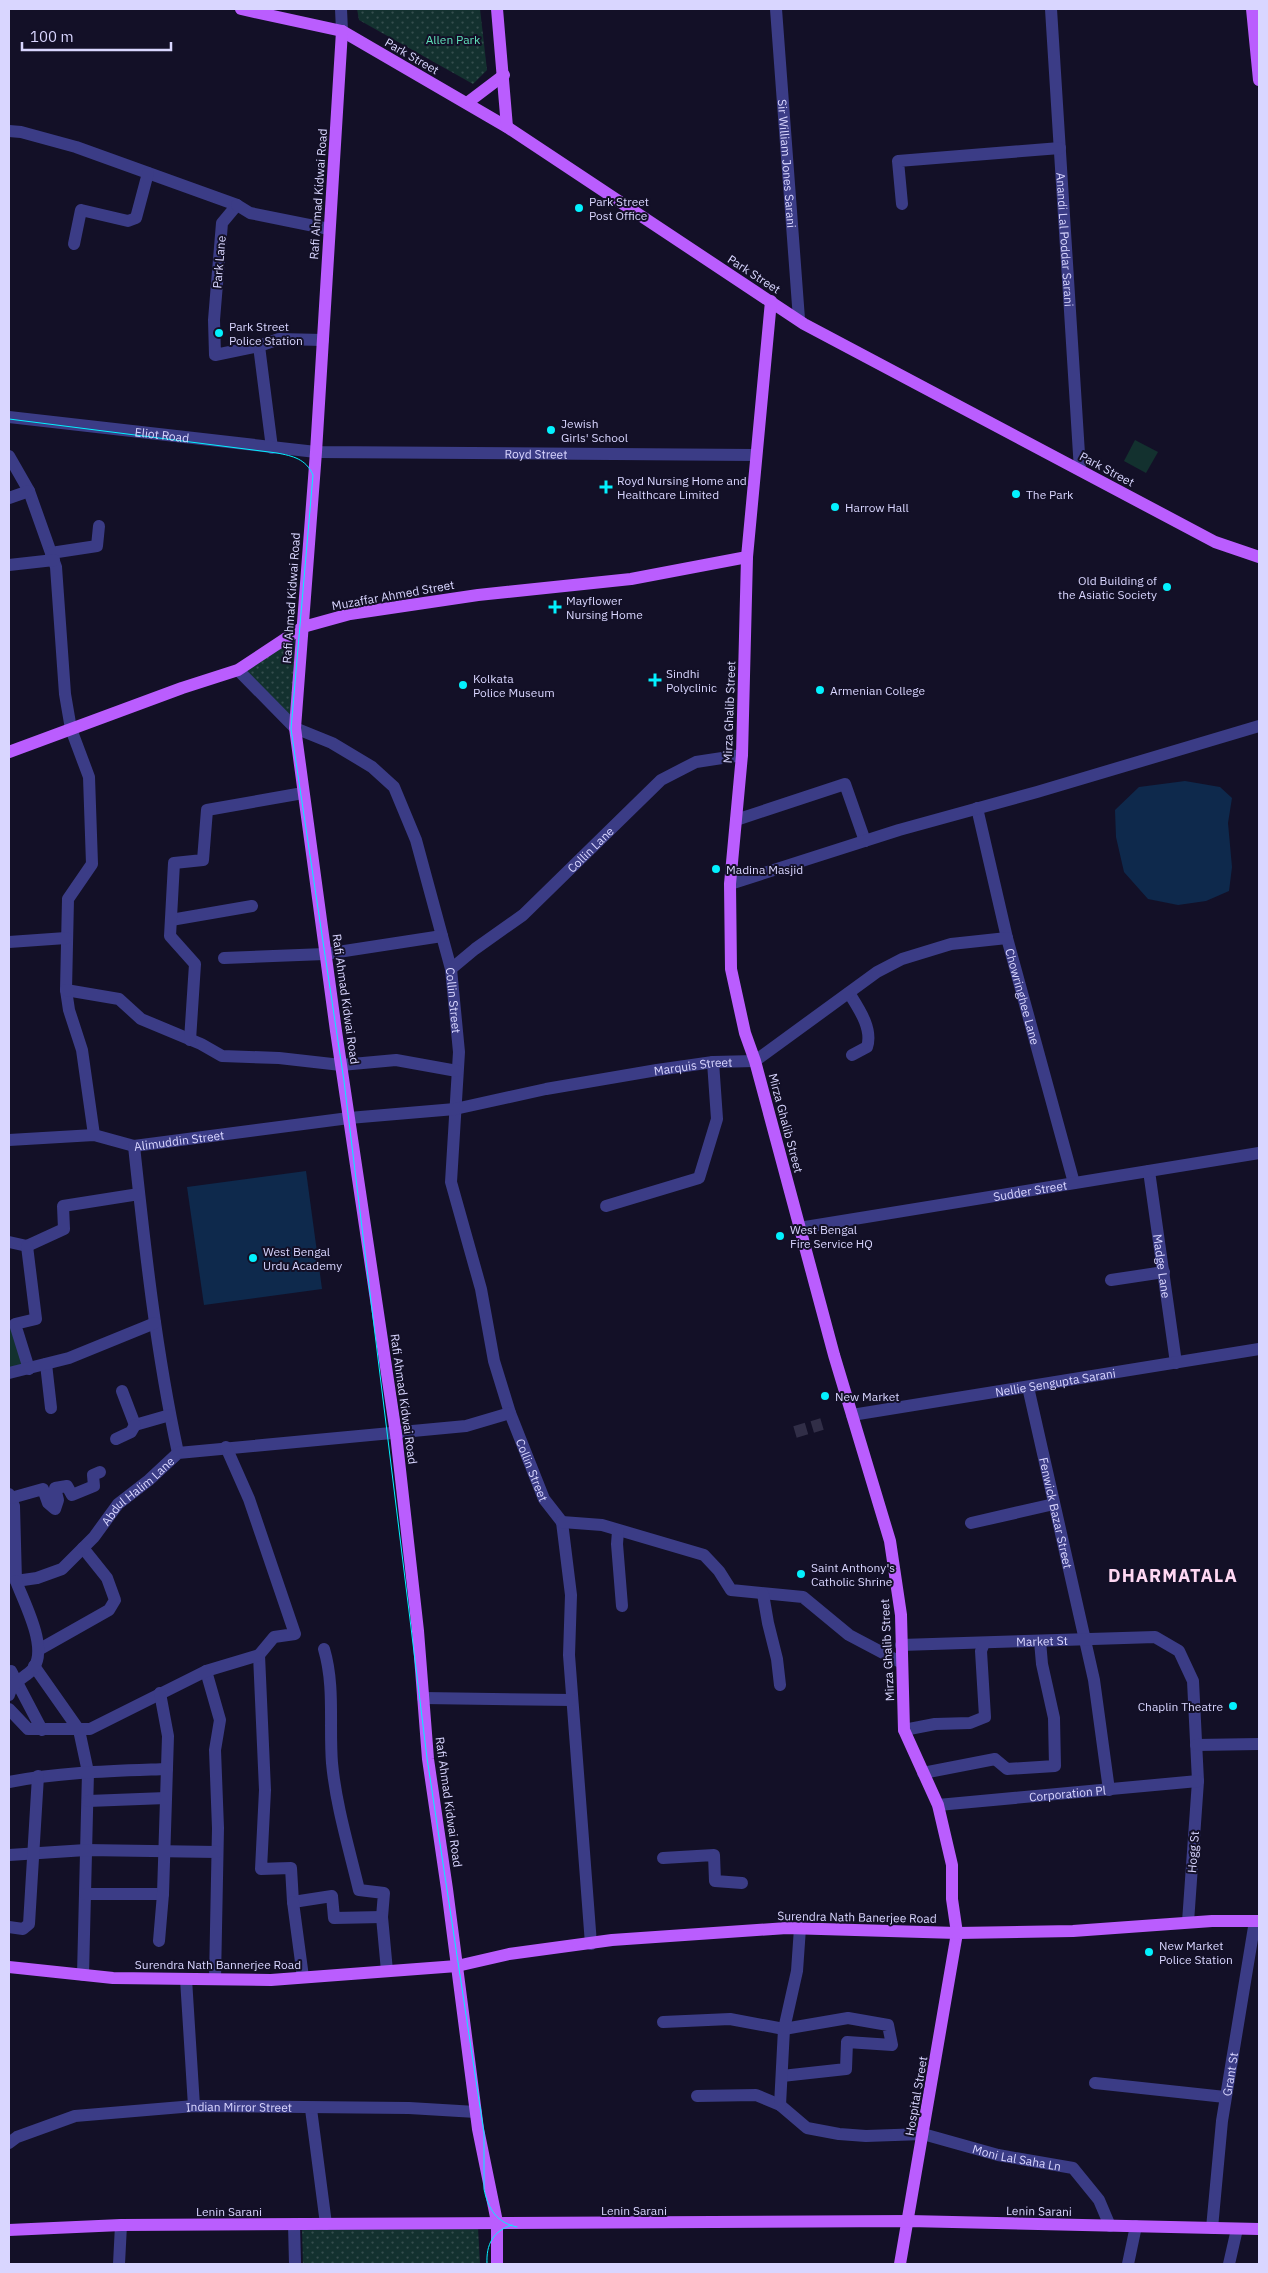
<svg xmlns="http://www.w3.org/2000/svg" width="1268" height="2273" font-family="'IBM Plex Sans',sans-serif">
<defs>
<pattern id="park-dots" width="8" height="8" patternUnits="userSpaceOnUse" patternTransform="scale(1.25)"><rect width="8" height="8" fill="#13312f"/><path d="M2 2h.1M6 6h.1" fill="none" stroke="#354e4e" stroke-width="1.8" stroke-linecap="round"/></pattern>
</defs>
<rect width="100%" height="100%" fill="#131027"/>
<g fill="#13312f">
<polygon points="1135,440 1158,452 1146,473 1124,461"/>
<polygon points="16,1327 26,1366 9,1367 9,1328"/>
</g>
<g fill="url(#park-dots)">
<polygon points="357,9 480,9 487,70 473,84 359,20"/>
<polygon points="299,634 291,719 247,671"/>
<polygon points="302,2227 478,2227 480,2264 303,2264"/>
</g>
<g fill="#0e294c">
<polygon points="1185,781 1220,787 1232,798 1228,823 1232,867 1229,891 1206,901 1178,905 1148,899 1124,872 1116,837 1115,810 1139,787"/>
<polygon points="306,1171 322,1289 204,1305 187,1187"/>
</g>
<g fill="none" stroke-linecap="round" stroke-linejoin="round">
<polyline stroke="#312e47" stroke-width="12" stroke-dasharray="12 6" stroke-linecap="butt" points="795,1432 822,1424"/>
<g stroke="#3b3c86" stroke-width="12">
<polyline points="341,9 342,31"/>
<path id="s1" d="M776 9 799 319"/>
<path id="s2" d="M1051 9 1080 470"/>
<polyline points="9,131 21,132 76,147 237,205 222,223 214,320 215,355 259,346 272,448"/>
<polyline points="902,204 898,161 1060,148"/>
<polyline points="237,205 250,213 329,229"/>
<polyline points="74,244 81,210 128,221 136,218 148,173"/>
<polyline points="259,346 279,339 323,340"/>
<path id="s3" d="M9 417 316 452 755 455"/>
<polyline points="9,456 29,491 56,567 65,694 71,729 89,777 92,864 68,899 66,990 69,1010 82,1050 94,1135"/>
<polyline points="9,498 29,491"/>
<polyline points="51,553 97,546 99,526"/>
<polyline points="9,565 54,560"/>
<path id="s4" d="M238 670 295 728 332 743 372 767 394 787 416 840 451 969 459 1052 451 1182 481 1289 494 1361 510 1413 544 1499 562 1522"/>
<path id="s5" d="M977 808 1007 938 1074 1183"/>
<polyline points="736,820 845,784 865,841"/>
<polyline points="730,884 899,830 1037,792 1259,726"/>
<polyline points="171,920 252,906"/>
<polyline points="9,942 66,938"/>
<polyline points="224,958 325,954 442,936"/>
<path id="s6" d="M451 969 475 949 523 915 661 780 696 762 742 755"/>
<polyline points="66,990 119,999 141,1019 201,1044 222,1056 279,1058 341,1065 396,1060 457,1071"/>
<path d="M849 993C859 1009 873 1029 867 1047L852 1055"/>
<polyline points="190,1040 195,964 170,936 174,863 203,860 207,810 303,793"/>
<path id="s7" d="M9 1140 94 1135 134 1146 349 1118 455 1109 546 1089 657 1070 713 1062 755 1061 877 972 902 959 951 944 1007 938"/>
<path d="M134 1146C145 1249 156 1351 178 1453"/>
<path id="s8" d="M1149 1171 1176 1363"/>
<polyline points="606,1206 699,1178 717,1119 713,1062"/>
<path id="s9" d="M799 1228 1259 1153"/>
<polyline points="9,1242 27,1246 64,1229 63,1206 139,1194"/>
<polyline points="27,1246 36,1319 15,1324 29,1369"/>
<polyline points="1111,1280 1164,1272"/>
<polyline points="46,1364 51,1408"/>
<polyline points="9,1373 69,1358 155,1323"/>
<path id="s10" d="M1028 1387 1094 1680 1109 1790"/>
<polyline points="122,1391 135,1425 170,1415"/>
<path id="s11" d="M852 1415 1259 1349"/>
<polyline points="116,1439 131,1432 135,1425"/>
<path id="s12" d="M9 1494 14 1506 16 1581 37 1578 62 1569 94 1537 118 1504 149 1480 178 1453 466 1426 510 1413"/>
<polyline points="11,1498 43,1489 48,1503 55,1509 58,1500 55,1488 67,1486 72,1495 94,1486 93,1475 100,1472"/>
<polyline points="562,1522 571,1595 569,1655 591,1944"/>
<polyline points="562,1522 602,1525 704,1555 719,1571 731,1590 803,1597 849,1635 902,1663"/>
<polyline points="971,1523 1054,1504"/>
<polyline points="618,1531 617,1544 622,1606"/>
<polyline points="763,1594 768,1623 777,1659 780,1685"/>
<path id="s13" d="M901 1645 1155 1637 1179 1651 1193 1681 1198 1781 1188 1922"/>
<polyline points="40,1649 109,1610 115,1600 107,1578 83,1548"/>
<path d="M324 1649C335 1686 329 1725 332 1763 336 1806 349 1848 359 1890L384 1893 382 1917 387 1971"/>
<polyline points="259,1655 265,1790 261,1869 291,1868 293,1902 332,1896 334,1918 382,1917"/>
<polyline points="34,1666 79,1730 88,1772 83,1975"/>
<polyline points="11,1671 42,1730"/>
<polyline points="206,1671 220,1720 215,1750 218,1828 215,1979"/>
<path d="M9 1695C11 1683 24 1678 32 1670 50 1650 24 1603 16 1581"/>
<polyline points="423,1698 572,1700"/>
<polyline points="9,1709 28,1729 90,1729 206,1671 259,1655 274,1637 295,1634 249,1499 226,1447"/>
<polyline points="904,1730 935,1724 970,1723 985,1717 981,1651 984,1643"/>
<polyline points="1196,1745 1259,1744"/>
<polyline points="923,1773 995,1759 1007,1769 1055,1766 1054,1718 1042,1664 1040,1641"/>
<path d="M9 1782C61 1772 114 1771 167 1769"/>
<polyline points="88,1801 166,1798"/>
<path id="s14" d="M938 1805 1198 1781"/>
<polyline points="9,1855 86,1850 217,1852"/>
<polyline points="663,1858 714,1855 715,1881 742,1883"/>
<polyline points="85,1894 163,1894"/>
<polyline points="293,1902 303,1977"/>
<polyline points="9,1927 23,1929 29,1924 38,1776"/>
<polyline points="159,1941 163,1894 168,1736 160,1693"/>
<polyline points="186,1979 194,2106"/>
<polyline points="663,2022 730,2019 784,2029 848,2018 888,2025 892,2045 847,2042 846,2069 782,2076"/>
<polyline points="1095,2083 1225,2097"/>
<path id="s15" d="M697 2096 756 2095 780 2105 807 2128 839 2134 866 2136 923 2134 998 2155 1073 2168 1099 2200 1110 2226"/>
<polyline points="780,2105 784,2029 797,1971 800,1928"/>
<polyline points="311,2109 326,2224"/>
<path id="s16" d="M9 2143 17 2137 75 2116 194 2106 409 2108 476 2112"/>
<polyline points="294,2224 295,2264"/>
<path id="s17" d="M1212 2228 1222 2121 1255 1921"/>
<polyline points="119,2264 121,2225"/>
<polyline points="1128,2264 1136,2226"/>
<polyline points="1229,2264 1237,2229"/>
</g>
<g stroke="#ba5dfe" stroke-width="12">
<polyline points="241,9 342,31 507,127 804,324 1215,542 1259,557"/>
<polyline points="497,9 507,127"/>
<polyline points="1252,9 1259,80"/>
<polyline points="342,31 316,452 295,728 336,1031 396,1434 418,1631 428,1759 447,1889 478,2129 497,2222 497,2264"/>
<polyline points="467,103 504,75"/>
<polyline points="771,301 747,557 742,755 730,884 731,969 745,1033 755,1061 834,1355 890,1541 901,1615 904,1730 938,1805 952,1865 952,1899 957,1933 900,2264"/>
<polyline points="9,752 182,688 238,670 303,627 350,614 478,595 631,579 747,557"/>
<polyline points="9,1967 113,1978 271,1980 457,1966 509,1954 612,1940 787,1928 957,1933 1073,1931 1212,1921 1259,1921"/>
<polyline points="9,2230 121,2225 909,2221 1259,2229"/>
</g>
<g stroke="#03f1fe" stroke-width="1">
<path d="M9 419 277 453C293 456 306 459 313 475L291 729 344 1081 427 1758 484 2133V2189C488 2209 497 2223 517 2227"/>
<path d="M487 2264C486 2244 493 2231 512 2225"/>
</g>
</g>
<g fill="#03f1fe" stroke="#131027" stroke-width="2">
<circle cx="579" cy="208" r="5"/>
<circle cx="219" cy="333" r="5"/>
<circle cx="551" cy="430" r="5"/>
<path d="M603.5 479.5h5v5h5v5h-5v5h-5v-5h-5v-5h5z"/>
<circle cx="1016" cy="494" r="5"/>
<circle cx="835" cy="507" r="5"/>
<circle cx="1167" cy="587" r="5"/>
<path d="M552.5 599.5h5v5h5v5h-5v5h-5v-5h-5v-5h5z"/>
<path d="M652.5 672.5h5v5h5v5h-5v5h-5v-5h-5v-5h5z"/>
<circle cx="463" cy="685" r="5"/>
<circle cx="820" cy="690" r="5"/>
<circle cx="716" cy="869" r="5"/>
<circle cx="780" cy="1236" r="5"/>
<circle cx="253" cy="1258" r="5"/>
<circle cx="825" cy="1396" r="5"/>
<circle cx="801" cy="1574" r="5"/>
<circle cx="1233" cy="1706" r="5"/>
<circle cx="1149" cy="1952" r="5"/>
</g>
<g text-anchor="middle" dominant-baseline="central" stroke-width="4" stroke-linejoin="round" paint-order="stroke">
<g font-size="12" fill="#61e0ba" stroke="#131027">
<text x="453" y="39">Allen Park</text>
</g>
<g font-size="12" fill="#d9d6ff" stroke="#131027">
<text transform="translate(412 56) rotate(30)">Park Street</text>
<text stroke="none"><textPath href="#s1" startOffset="155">Sir William Jones Sarani</textPath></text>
<text transform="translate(318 194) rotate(-86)">Rafi Ahmad Kidwai Road</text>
<text stroke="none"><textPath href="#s2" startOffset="231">Anandi Lal Poddar Sarani</textPath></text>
<text transform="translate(219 262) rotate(-85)">Park Lane</text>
<text transform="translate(754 274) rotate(33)">Park Street</text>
<text stroke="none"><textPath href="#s3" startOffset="154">Eliot Road</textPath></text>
<text stroke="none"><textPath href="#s3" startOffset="529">Royd Street</textPath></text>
<text transform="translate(1107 469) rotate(28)">Park Street</text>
<text transform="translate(393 595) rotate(-10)">Muzaffar Ahmed Street</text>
<text transform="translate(291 598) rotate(-86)">Rafi Ahmad Kidwai Road</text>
<text transform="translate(729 712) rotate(-88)">Mirza Ghalib Street</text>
<text stroke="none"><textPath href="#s6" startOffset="184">Collin Lane</textPath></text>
<text stroke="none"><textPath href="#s5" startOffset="194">Chowringhee Lane</textPath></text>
<text transform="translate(346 999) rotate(82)">Rafi Ahmad Kidwai Road</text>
<text stroke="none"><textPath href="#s4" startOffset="420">Collin Street</textPath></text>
<text stroke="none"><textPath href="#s7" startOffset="692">Marquis Street</textPath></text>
<text transform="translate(786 1123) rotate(75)">Mirza Ghalib Street</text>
<text stroke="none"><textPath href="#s7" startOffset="172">Alimuddin Street</textPath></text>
<text stroke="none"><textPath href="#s9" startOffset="234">Sudder Street</textPath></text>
<text stroke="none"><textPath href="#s8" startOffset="96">Madge Lane</textPath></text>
<text stroke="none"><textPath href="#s11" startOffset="206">Nellie Sengupta Sarani</textPath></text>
<text transform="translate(404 1399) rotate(82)">Rafi Ahmad Kidwai Road</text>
<text stroke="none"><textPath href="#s4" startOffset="902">Collin Street</textPath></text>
<text stroke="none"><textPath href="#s12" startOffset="245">Abdul Halim Lane</textPath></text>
<text stroke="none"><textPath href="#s10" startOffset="129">Fenwick Bazar Street</textPath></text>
<text stroke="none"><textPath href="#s13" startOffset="141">Market St</textPath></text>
<text transform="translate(887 1650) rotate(-93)">Mirza Ghalib Street</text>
<text stroke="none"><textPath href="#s14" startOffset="130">Corporation Pl</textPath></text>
<text transform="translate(449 1802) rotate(82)">Rafi Ahmad Kidwai Road</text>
<text transform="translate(1193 1852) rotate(-86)">Hogg St</text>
<text transform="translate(857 1917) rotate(1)">Surendra Nath Banerjee Road</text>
<text x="218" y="1964">Surendra Nath Bannerjee Road</text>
<text stroke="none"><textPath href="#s17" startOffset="155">Grant St</textPath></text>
<text transform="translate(916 2096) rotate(-80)">Hospital Street</text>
<text stroke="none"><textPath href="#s16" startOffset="236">Indian Mirror Street</textPath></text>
<text stroke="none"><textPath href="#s15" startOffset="334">Moni Lal Saha Ln</textPath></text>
<text x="634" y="2210">Lenin Sarani</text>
<text x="229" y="2211">Lenin Sarani</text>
<text transform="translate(1039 2211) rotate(1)">Lenin Sarani</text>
</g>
<g font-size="12" fill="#d9d6ff" stroke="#131027" text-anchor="start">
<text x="589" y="201">Park Street<tspan x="589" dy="14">Post Office</tspan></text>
<text x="229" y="326">Park Street<tspan x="229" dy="14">Police Station</tspan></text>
<text x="561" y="423">Jewish<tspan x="561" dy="14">Girls' School</tspan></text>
<text x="617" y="480">Royd Nursing Home and<tspan x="617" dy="14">Healthcare Limited</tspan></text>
<text x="1026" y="494">The Park</text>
<text x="845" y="507">Harrow Hall</text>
<text x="1157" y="580" text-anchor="end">Old Building of<tspan x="1157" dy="14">the Asiatic Society</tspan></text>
<text x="566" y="600">Mayflower<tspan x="566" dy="14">Nursing Home</tspan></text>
<text x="666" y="673">Sindhi<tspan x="666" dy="14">Polyclinic</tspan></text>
<text x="473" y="678">Kolkata<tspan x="473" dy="14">Police Museum</tspan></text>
<text x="830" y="690">Armenian College</text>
<text x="726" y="869">Madina Masjid</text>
<text x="790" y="1229">West Bengal<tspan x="790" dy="14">Fire Service HQ</tspan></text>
<text x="263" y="1251">West Bengal<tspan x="263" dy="14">Urdu Academy</tspan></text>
<text x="835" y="1396">New Market</text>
<text x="811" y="1567">Saint Anthony's<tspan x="811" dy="14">Catholic Shrine</tspan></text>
<text x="1223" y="1706" text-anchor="end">Chaplin Theatre</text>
<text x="1159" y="1945">New Market<tspan x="1159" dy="14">Police Station</tspan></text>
</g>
<g font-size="18" font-weight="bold" letter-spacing="1" fill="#ffd8f3" stroke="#131027">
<text x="1173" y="1575">DHARMATALA</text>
</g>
</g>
<rect width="1268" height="2273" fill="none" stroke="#d9d6ff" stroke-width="20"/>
<path d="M22 42v8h149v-8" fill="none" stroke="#d9d6ff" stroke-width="2.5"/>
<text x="30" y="42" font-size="15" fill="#d9d6ff" stroke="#131027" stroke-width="4" paint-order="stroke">100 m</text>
</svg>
